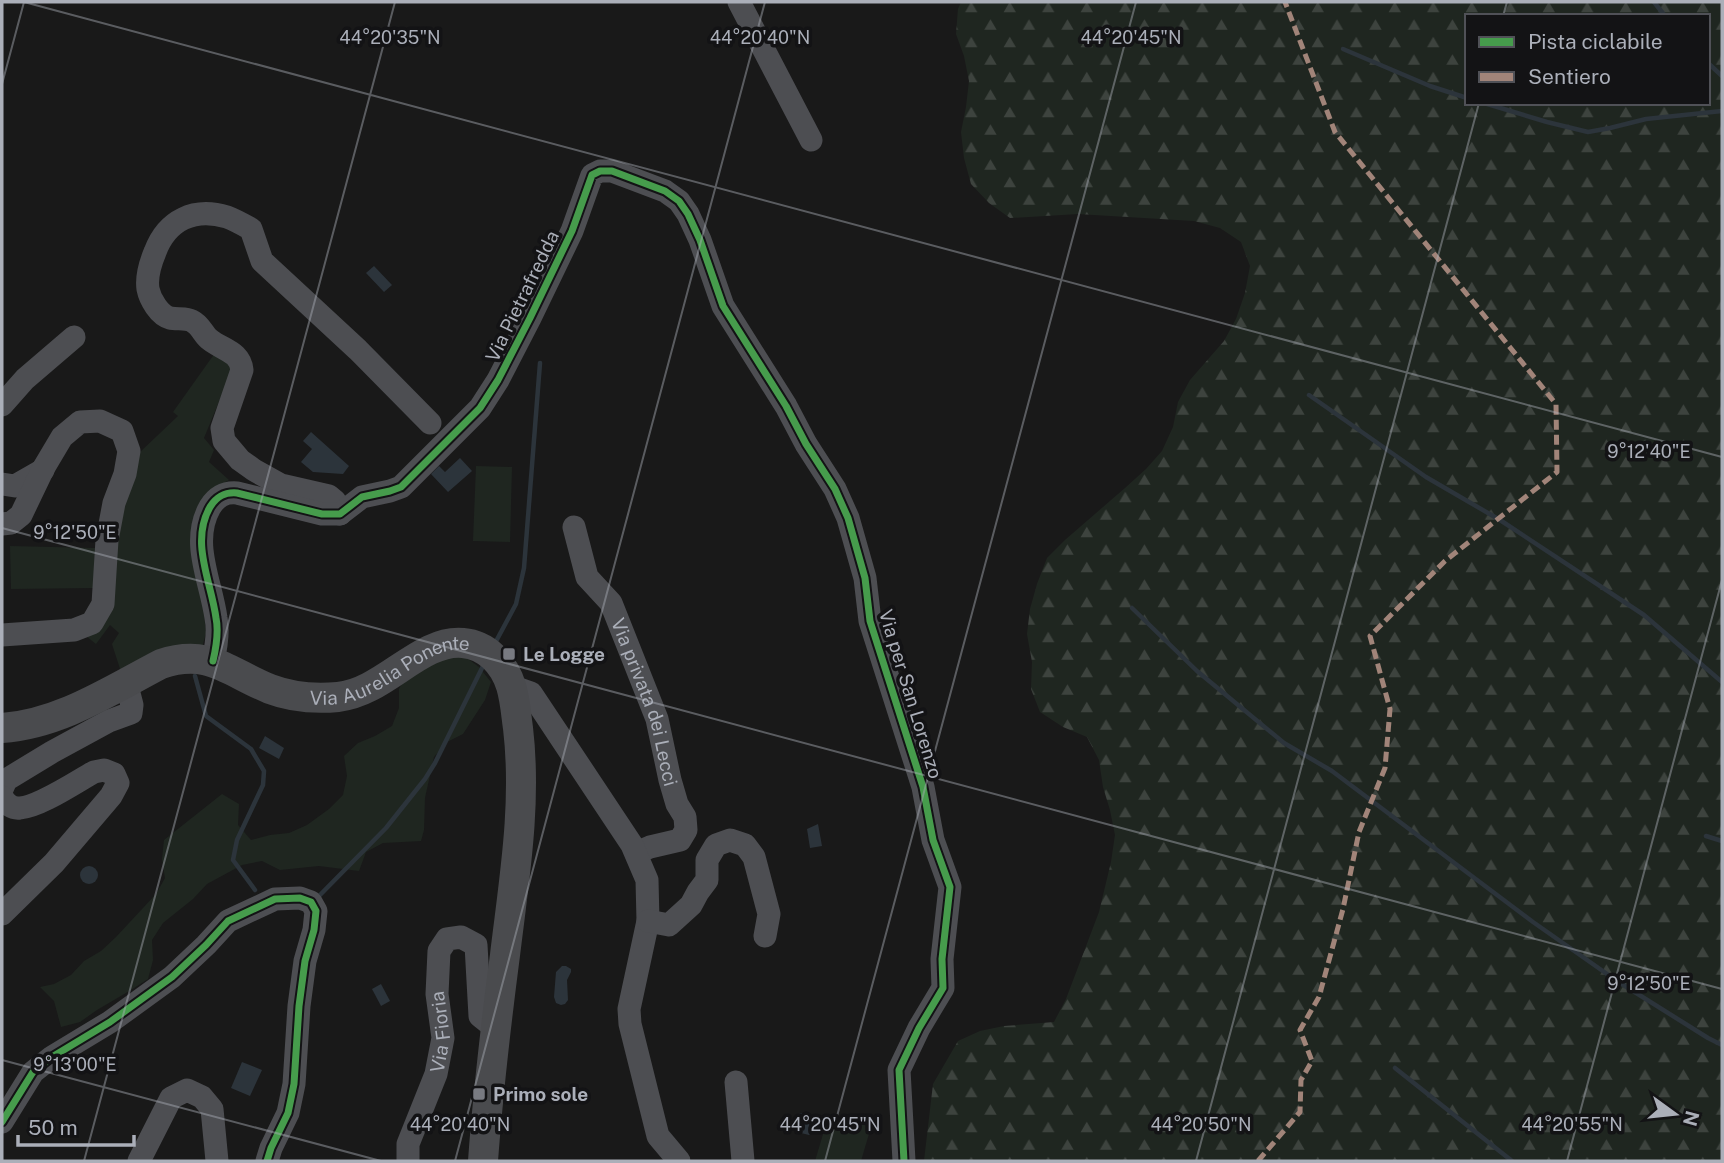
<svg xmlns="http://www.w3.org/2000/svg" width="1724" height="1163" font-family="'Public Sans',sans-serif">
<defs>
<pattern id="forest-firs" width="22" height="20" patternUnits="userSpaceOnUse" patternTransform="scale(1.75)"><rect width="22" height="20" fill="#1f2620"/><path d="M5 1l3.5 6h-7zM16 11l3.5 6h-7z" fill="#3d433e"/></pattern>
</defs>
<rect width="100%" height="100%" fill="#191919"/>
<g fill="#1f2620">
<polygon points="215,353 227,358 232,370 204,438 214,450 209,462 229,480 214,489 204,614 206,633 202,648 121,672 112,644 119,633 110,625 96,644 86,636 112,592 122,508 138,454 178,416 173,412"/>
<polygon points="476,466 512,467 510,542 473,541"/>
<polygon points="10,546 95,548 94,588 11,589"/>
<polygon points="463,655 479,667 491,682 485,700 463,734 447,742 434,757 425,798 424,830 421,841 383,843 366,852 359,871 319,866 280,870 262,861 242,865 207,884 193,899 163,923 152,940 153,960 148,979 131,990 97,1010 80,1022 61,1027 54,1001 40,987 54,984 71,975 84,961 101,951 116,937 156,894 165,878 162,859 164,840 222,794 239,804 238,825 251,840 270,835 289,833 307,825 329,809 343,795 347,776 344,756 358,743 375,736 392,726 399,708 399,689 408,672 425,661"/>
<polygon points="829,1114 871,1127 861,1161 815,1161"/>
</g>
<path fill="url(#forest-firs)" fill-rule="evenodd" d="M961 2H1722V1161H924L933 1084 958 1041 980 1031 1004 1026 1054 1022 1066 999 1099 912 1111 862 1115 835 1110 810 1103 787 1099 760 1087 737 1063 727 1040 712 1031 689 1032 662 1027 634 1030 609 1037 584 1047 558 1065 540 1125 488 1146 469 1162 451 1173 427 1178 402 1190 380 1224 341 1236 319 1245 293 1250 266 1241 242 1220 228 1194 221 1078 214 1010 218 989 203 971 184 964 158 961 132 966 107 969 81 964 56 956 34 958 9ZM1467 16H1708V103H1467Z"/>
<g fill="#2c343b">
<polygon points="374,266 392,285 384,292 366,273"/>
<polygon points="311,432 349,466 343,474 313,472 301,462 312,449 303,441"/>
<polygon points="460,458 472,471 448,492 431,474 439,466 445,472"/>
<polygon points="265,736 284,748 279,759 259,748"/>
<polygon points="818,824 822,846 810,848 807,829"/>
<circle cx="89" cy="875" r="9"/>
<polygon points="562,966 566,966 571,969 571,972 567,980 568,1000 565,1004 561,1005 556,1003 554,997 556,972"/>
<polygon points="381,984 390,1001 381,1006 372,989"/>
<polygon points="242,1062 262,1070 250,1096 231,1088"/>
<polygon points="803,1113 808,1118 811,1133 809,1135 801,1133 799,1122 797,1119 798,1114"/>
</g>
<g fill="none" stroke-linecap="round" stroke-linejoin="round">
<g stroke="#2c343b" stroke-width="4.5">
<polyline points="1654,2 1665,16"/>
<polyline points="1343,49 1430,86 1467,98"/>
<polyline points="1708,63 1722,76"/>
<polyline points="1484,103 1547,122 1588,132 1610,128 1646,119 1722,111"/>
<polyline points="1309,395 1426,477 1500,520 1644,615 1722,682"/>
<polyline points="1132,608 1197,671 1284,743 1332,771 1533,922 1617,981 1708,1038 1722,1045"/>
<polyline points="494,645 516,604 524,568 540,363"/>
<polyline points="195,676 206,716 251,749 264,771 263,785 237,840 233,860 255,890"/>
<polyline points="1706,836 1722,841"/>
<polyline points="318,897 386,828 425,779 435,763 485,662"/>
<polyline points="1395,1068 1512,1161"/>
</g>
<g stroke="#4d4e52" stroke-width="23">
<polyline points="739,2 811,140"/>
<polyline points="2,405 25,379 74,337"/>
<polyline points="2,484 15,486 43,470"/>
<path d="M340 514 335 501 329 496 281 485 254 470 240 460 224 441 222 428 242 370C240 351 222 350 209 339 204 335 201 327 195 323 188 317 178 320 170 318 159 315 150 299 148 289 146 276 150 264 155 252 167 220 194 207 227 217 235 220 244 225 251 229L262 261 358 350 430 423"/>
<polyline points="2,524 11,523 21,515 43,469 62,437 80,422 100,421 122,431 129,451 125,474 114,503 107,540 103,604 92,623 74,630 2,635"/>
<path id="s1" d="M574 527 587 577 611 603 657 719 670 780 677 804 685 817 686 830 680 840 650 847 636 853"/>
<path d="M213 661C216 648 219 632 216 618 211 581 190 542 210 507 217 496 225 492 237 493L322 514H340L362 497 390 491 401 487 480 408 498 380 530 318 572 231 592 175 600 171H612L665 191 679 201 688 214 700 240 723 306 786 406 806 444 835 489 848 518 865 578 870 621 923 787 933 840 950 887 942 959 943 988 919 1028 899 1070 904 1161"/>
<polyline points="511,686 531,693 632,845 647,880 648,921 629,1009 630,1024 658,1136 679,1161"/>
<polyline points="2,789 6,780 52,752 109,721 131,713 132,705 126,682"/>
<path d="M2 797C6 804 12 809 20 808 39 807 76 782 94 772L104 770 114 774 118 783 111 796 54 863 2 914"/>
<polyline points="648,921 669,925 691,905 698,892 707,880 707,860 716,845 730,840 745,845 754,857 769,914 765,936"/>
<polyline points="736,1082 743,1161"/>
<polyline points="2,1122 33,1072 52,1057 110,1022 172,977 206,945 228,921 275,899 300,898 311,902 316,911 314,930 305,961 299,1006 294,1084 288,1113 271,1148 267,1161"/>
<polyline points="139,1161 171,1098 187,1090 202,1097 212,1109 217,1161"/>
<path id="s2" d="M408 1161V1144L436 1074 443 1038 437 994 439 951 447 939 461 937 476 945 480 1016 495 1028"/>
</g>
<path stroke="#4a4b4e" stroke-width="30" id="s3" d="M2 728C60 724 111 690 161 664 209 648 228 672 270 689 291 697 316 699 338 697 385 692 420 639 463 643 487 645 504 664 511 686 515 699 516 714 518 728 527 804 514 880 505 955 496 1024 488 1092 483 1161"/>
<polyline stroke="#a18479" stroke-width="5" stroke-dasharray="10 5" stroke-linecap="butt" points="1258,1161 1300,1112 1301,1080 1312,1061 1300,1030 1319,997 1343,909 1359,832 1385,768 1390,709 1370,636 1445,561 1557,472 1556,404 1335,132 1285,2"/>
<g stroke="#131315" stroke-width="11">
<g id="cycleway">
<path d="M213 661C216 648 219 632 216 618 211 581 190 542 210 507 217 496 225 492 237 493L322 514H340L362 497 390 491 401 487 480 408 498 380 530 318 572 231 592 175 600 171H612L665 191 679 201 688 214 700 240 723 306 786 406 806 444 835 489 848 518 865 578 870 621 923 787 933 840 950 887 942 959 943 988 919 1028 899 1070 904 1161"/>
<polyline points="2,1122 33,1072 52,1057 110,1022 172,977 206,945 228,921 275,899 300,898 311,902 316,911 314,930 305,961 299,1006 294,1084 288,1113 271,1148 267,1161"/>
</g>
</g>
<use href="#cycleway" stroke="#469c4c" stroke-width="7"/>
</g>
<path fill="none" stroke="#abafb9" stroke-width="2" stroke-opacity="0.45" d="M24 2 1722 457M1503 16 1507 2M2 84 24 2M2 528 1722 989M2 1060 381 1161M84 1161 395 2M455 1161 765 2M825 1161 1136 2M1196 1161 1479 103M1567 1161 1722 580"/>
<g fill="#787a81" stroke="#131315" stroke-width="2.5">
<rect x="502" y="647" width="14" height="14" rx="3.5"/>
<rect x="472" y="1087" width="14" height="14" rx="3.5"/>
</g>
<g text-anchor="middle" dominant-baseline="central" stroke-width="7" stroke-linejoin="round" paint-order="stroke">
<g font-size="19" fill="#abafb9" stroke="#131315">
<text transform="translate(522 296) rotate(-64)">Via Pietrafredda</text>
<text stroke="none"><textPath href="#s3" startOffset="416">Via Aurelia Ponente</textPath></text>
<text transform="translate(911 694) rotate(73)">Via per San Lorenzo</text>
<text stroke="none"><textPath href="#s1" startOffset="192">Via privata dei Lecci</textPath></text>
<text stroke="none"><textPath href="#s2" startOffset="135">Via Fioria</textPath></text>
</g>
<g font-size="19" font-weight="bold" fill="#abafb9" stroke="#131315" text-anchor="start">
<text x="523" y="654">Le Logge</text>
<text x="493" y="1094">Primo sole</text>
</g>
</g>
<g font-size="18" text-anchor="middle" fill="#abafb9" stroke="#131315" stroke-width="7" stroke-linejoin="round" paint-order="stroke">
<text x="390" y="44">44°20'35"N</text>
<text x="760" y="44">44°20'40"N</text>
<text x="1131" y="44">44°20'45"N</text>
<text x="1649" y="458">9°12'40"E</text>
<text x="75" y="539">9°12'50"E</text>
<text x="1649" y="990">9°12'50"E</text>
<text x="75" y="1071">9°13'00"E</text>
<text x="460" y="1131">44°20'40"N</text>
<text x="830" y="1131">44°20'45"N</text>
<text x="1201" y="1131">44°20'50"N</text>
<text x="1572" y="1131">44°20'55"N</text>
</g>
<rect width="1724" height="1163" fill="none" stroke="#abafb9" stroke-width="7"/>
<rect x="1465" y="14" width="245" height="91" fill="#131315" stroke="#505157" stroke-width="2"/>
<rect x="1479" y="37" width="35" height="10" fill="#469c4c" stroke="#505157" stroke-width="2"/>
<text x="1528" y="49" font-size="21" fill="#abafb9">Pista ciclabile</text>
<rect x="1479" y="72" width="35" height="10" fill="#a18479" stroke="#505157" stroke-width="2"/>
<text x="1528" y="84" font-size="21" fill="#abafb9">Sentiero</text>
<g transform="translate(1675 1114) rotate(105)" stroke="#131315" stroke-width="5" paint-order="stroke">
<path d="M0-5L12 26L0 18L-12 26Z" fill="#abafb9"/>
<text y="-10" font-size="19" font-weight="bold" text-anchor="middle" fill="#abafb9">N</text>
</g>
<path d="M18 1135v10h116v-10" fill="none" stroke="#abafb9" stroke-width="3.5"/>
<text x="28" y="1135" font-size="21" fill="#abafb9" stroke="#131315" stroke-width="5" paint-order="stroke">50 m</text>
</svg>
